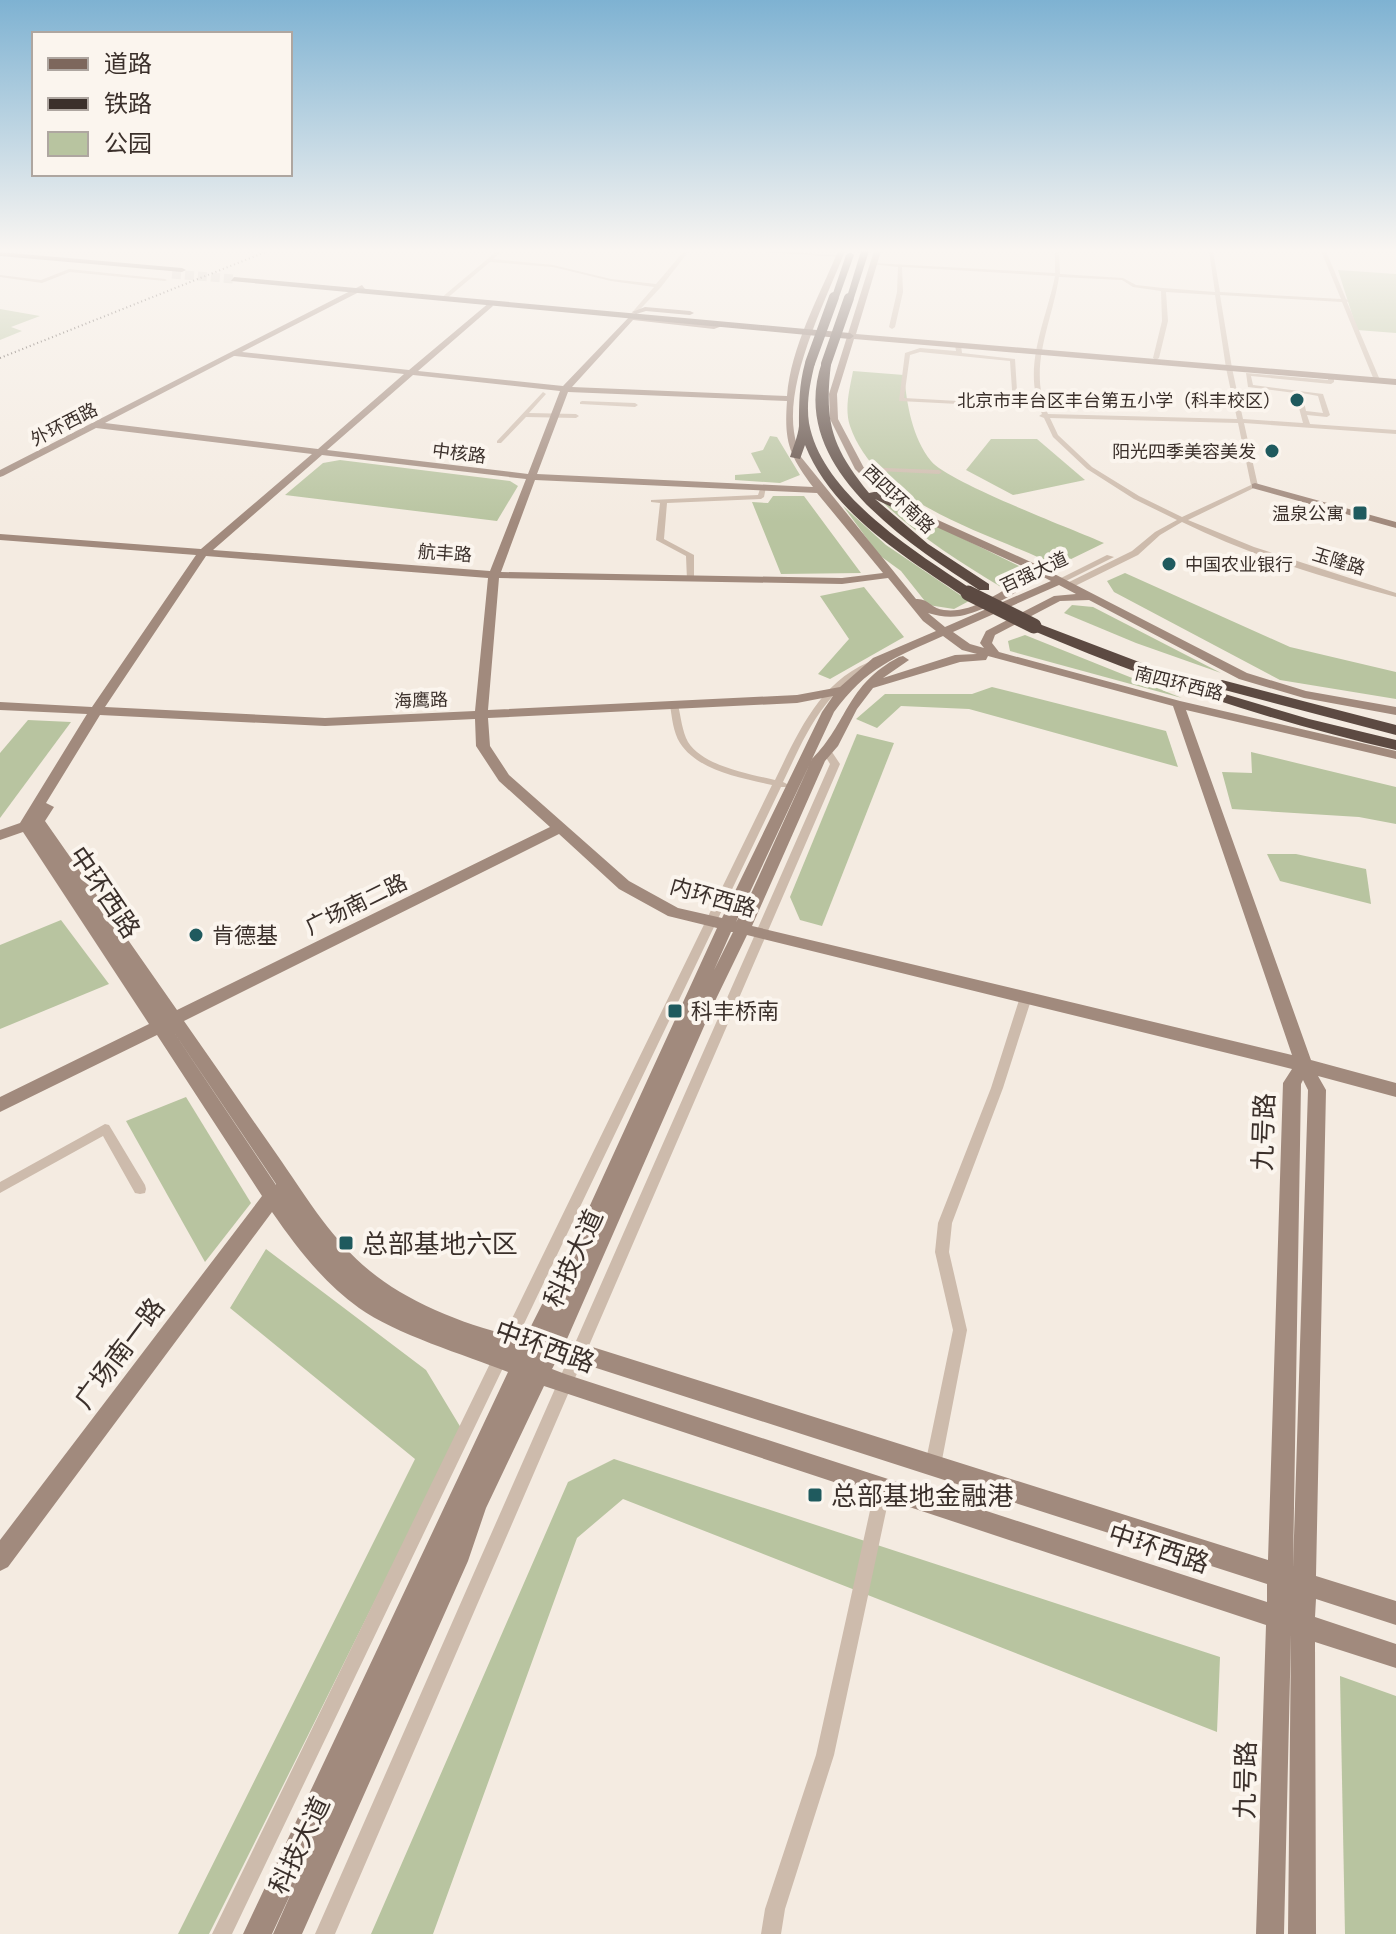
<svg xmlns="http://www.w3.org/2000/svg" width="1396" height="1934" font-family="'Titillium Web','Noto Sans SC',sans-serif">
<rect width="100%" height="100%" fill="#f4ebe1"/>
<g fill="#b8c4a0">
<polygon points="1338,270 1396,274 1396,333 1357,330"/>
<polygon points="0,309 40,316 11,327 22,331 0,340"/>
<path d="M853 371 904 375C907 405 912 437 931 461 948 482 1072 529 1104 543L1065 562 1042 559C976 529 876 501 850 426 844 408 850 388 853 371Z"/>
<polygon points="770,436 777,437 800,475 780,483 735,480 735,475 761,473 751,453 763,450"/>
<polygon points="991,439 1037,439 1085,480 1013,495 966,470"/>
<polygon points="340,460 510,481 518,486 497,521 285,495 323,463"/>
<polygon points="773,496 804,496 861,573 781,574 752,502 768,503"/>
<path d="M876 496 1019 566 1020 579 1001 587C956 560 913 532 876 496Z"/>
<polygon points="843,506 886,545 969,601 954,609 928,605 901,571 879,555"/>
<polygon points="1125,573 1290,647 1396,672 1396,699 1280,680 1114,592 1107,581"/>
<polygon points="864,587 904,637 830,679 818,674 849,639 820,596"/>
<polygon points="1072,605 1093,607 1221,673 1136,643 1064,613"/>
<polygon points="1025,635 1182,698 1010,651 1008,641"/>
<polygon points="992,687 1166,731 1178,767 969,709 901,706 877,728 856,719 885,694 972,694"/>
<polygon points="28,720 71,722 0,818 0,753"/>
<polygon points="857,734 894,743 822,926 800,920 790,897"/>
<polygon points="1251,752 1396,787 1396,824 1359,817 1232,809 1222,772 1252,773"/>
<polygon points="1267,854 1296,854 1366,869 1371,904 1280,881"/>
<polygon points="61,920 109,984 0,1029 0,945"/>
<polygon points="186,1097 251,1203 205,1262 126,1121"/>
<polygon points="266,1249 426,1370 461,1428 209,1934 178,1934 415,1459 230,1308"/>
<polygon points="614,1459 1220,1657 1217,1732 623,1499 577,1538 433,1934 371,1934 568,1482"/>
<polygon points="1340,1676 1396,1696 1396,1934 1345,1934"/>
</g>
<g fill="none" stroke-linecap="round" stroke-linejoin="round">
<polyline stroke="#cfc6bd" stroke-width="9" stroke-dasharray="9 4" stroke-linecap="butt" points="172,274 234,279"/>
<g fill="#cdbbac" fill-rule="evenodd">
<polygon points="497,251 502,251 493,259 553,265 611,279 656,284 684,251 689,251 661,287 631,319 629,316 654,287 611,281 553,267 490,262 445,300 441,300 441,298"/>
<polygon points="748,251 783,251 842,256 840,257"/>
<path d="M1055 251H1059L1060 274 1123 278 1136 285 1163 288 1215 292 1209 251H1213L1220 292 1341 299 1321 251H1326L1346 299 1349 301 1347 302 1380 380 1377 382 1374 380 1342 302 1220 295 1232 368 1243 419 1303 423 1295 393 1248 387 1246 373 1328 380V376L1331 374 1334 376V382L1331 384 1251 376 1253 385 1323 394 1330 415 1327 417 1307 415 1310 424 1396 430V434L1244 423 1258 486 1188 520 1254 547 1396 593V597C1325 578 1249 555 1182 522L1160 535 1138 555 1071 588H1065V584L1132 551 1155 532 1177 520 1134 499 1087 469 1053 437 1044 418 1039 416 1042 414C1021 368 1046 322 1055 276L902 267 903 292 895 327 892 329 889 327 897 292 898 267 871 264 873 263 1055 273ZM1059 277 1122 280 1133 287 1161 291 1162 321 1153 358 1156 360 1159 358 1168 321 1166 292 1215 295 1226 368 1237 419 1048 414C1027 368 1052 323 1059 277ZM1302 393 1318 396 1323 413 1306 411ZM1050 418 1238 423 1251 485 1182 517 1139 496 1092 467 1058 435Z"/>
<polygon points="69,269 165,279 167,280 165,281 70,272 42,283 0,277 0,275 41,280"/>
<path d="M958 343 961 345 962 353 1015 359 1018 407 899 401 905 353 920 348 956 351 955 345ZM920 352 1010 361 1013 404 904 398 910 355Z"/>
<polygon points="543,392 546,394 529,413 576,414 579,416 576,418 526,417 501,443 497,443 497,441"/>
<polygon points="582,401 635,403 638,405 635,407 580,404 580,402"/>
<polygon points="860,467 939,470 942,472 939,474 858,470 858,468"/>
<polygon points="761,486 766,487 764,497 761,499 667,503 664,539 694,555 694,578 687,580 686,556 656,540 660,503 651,502 651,500 758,495"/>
<polygon points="1107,555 1114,557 1062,583 1055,581"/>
<path d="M877 659H880V663C824 688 808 730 783 782L789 785 787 787H781L232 1934H212L772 785C742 778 698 771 680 743 673 732 672 717 670 705L674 702 678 705C681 717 682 731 688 742 703 766 749 774 775 780 799 731 821 678 877 659Z"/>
<polygon points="829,751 832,752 840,764 335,1934 315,1934 830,764 824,754"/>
<polygon points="1026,993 1030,994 1032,997 1003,1088 952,1223 949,1252 967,1330 941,1465 938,1470 933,1473 928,1470 925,1465 953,1330 935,1252 938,1223 991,1088 1020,997 1022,994"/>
<polygon points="105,1124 109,1125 145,1185 146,1189 145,1193 140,1194 135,1193 103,1136 0,1193 0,1182"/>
<polygon points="883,1480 889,1482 891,1488 834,1755 785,1909 781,1934 761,1934 765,1909 816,1755 875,1488 877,1482"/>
</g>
<g fill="#a18a7d" fill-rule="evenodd">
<path d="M838 251H845C825 302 786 378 794 432 795 440 798 449 801 457L916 599C928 598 932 609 944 610 971 614 999 592 1021 580L1024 567 910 515 879 493 855 469 830 419 829 394 874 251H881L856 334 1396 379V385L854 339 837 394 838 419 864 468 885 489 918 511 1033 563 1247 673 1306 691 1396 707V715L1304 698 1239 679 1089 600 1060 601 995 635 992 643 999 652 1180 701 1396 751V759L1186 710 1311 1060 1396 1083V1097L1318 1076 1326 1090 1316 1576 1396 1601V1625L1316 1599 1315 1617 1396 1644V1668L1315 1642 1316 1934H1288L1291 1634 1284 1934H1256L1266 1625 544 1386 486 1508 468 1561 302 1934H273L297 1880 272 1934H243L508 1372C465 1355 395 1334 359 1308 323 1282 297 1248 272 1212L8 1567 0 1571V1540L262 1196 157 1035 0 1112V1097L149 1024 23 832 0 840V830L20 823 87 714 0 710V702L92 707 196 555 0 540V534L201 549 312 454 96 428 3 476 0 477V470L362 285 365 289 242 352 409 370 490 302 493 306 418 371 563 386 631 315 725 325 714 329 633 320 572 387 787 396C791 346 819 297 838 251ZM234 356H235L404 374 318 449 105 423ZM413 375 560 391 528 474 327 450ZM568 392 787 401C784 442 789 455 813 487L537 474ZM322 455 526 479 490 571 213 550ZM535 480 817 493 883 573 842 578 501 572ZM206 556 488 578 475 711 325 718 105 707ZM1034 572 1051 581 945 627 928 613C939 616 948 618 960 616 980 612 1029 592 1034 572ZM499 578 842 584 888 578 923 621 936 631 873 658 840 687 797 695 488 710ZM1059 585 1076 594 1054 596 986 631 980 643 984 648 970 644 953 632ZM943 636 962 650 977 654 955 655 883 678 909 660 903 656 899 657C846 685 848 723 812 759L744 909 736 922 834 712C867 667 894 658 943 636ZM988 656 1173 706 1292 1055 752 926 825 761 838 746 857 709 873 688 960 662 986 660ZM833 696 822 712 722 918 678 908 629 881 509 775 490 746 488 718 797 703ZM100 715 325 726 475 719 476 746 499 781 550 827 177 1010 45 821 54 807 46 803ZM559 834 619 889 668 916 717 928 570 1249 525 1338C476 1330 408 1303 370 1271 333 1241 308 1200 282 1162 249 1115 217 1068 184 1021ZM731 932H733L714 970ZM747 935 1292 1069 1283 1083 1268 1560 567 1339 716 999ZM171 1028 276 1184V1185ZM1303 1080 1308 1090 1293 1568 1301 1084ZM559 1356 1267 1584V1602L565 1374 552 1369Z"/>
<polygon points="645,307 690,311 694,313 690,315 646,311 636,314 632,312"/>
<polygon points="1255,483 1396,522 1396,528 1252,488 1252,484"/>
</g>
<g fill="#7d675c" fill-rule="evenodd">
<polygon points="0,252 182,268 186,270 182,272 0,256"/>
<polygon points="234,277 850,333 854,336 850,339 231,281"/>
</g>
<g fill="#5c4a42" fill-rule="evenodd">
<polygon points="861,251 869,251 854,298 846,300"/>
<polygon points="850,252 854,255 839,297 831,299 846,255"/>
<path d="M810 360 815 363C810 383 806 403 809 423 822 495 917 553 973 590V596H963C905 557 832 513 805 445L800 459 790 457C793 448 798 436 799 426 799 404 799 385 805 363Z"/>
<path d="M822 362 831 364C824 423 832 447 869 493L879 491 918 510V516H910L875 499 928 544 989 584V590H979C906 542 786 466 822 362Z"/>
<path d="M1034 622 1218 692 1309 719 1396 740V750C1269 721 1148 680 1029 629V623Z"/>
<polygon points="1222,680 1396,725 1396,735 1217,688 1214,685"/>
</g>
<polyline stroke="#3b302b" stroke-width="2" stroke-dasharray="1 3" stroke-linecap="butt" points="0,358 268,251"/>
<g stroke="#5c4a42" stroke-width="10">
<polyline points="810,363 834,297"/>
<polyline points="826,364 849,298"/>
</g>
<polyline stroke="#5c4a42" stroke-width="15" points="968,593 1034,626"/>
</g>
<linearGradient id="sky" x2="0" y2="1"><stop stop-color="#7eb2d2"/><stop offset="0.48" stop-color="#faf6f2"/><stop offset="1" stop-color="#faf6f2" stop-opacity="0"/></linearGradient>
<rect width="1396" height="522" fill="url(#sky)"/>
<g fill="#1f5a5e" stroke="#fbf5ee" stroke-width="3">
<circle cx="1297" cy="400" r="8"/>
<circle cx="1272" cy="451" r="8"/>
<rect x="1352" y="505" width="16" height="16" rx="4"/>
<circle cx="1169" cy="564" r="8"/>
<circle cx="196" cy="935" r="8"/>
<rect x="667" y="1003" width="16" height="16" rx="4"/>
<rect x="338" y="1235" width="16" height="16" rx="4"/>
<rect x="807" y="1487" width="16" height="16" rx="4"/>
</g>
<g text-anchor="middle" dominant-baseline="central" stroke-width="8" stroke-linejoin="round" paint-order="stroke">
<g font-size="18" fill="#3b302b" stroke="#fbf5ee" text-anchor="end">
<text x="1281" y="400">北京市丰台区丰台第五小学（科丰校区）</text>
<text x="1256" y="451">阳光四季美容美发</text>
<text x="1344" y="513">温泉公寓</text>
<text x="1185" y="564" text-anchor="start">中国农业银行</text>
</g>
<g font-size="18" fill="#3b302b" stroke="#fbf5ee">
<text transform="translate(64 424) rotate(-27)">外环西路</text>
<text transform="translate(459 453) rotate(7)">中核路</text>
<text transform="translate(899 499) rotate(43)">西四环南路</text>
<text transform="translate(445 553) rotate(4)">航丰路</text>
<text transform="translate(1339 561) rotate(17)">玉隆路</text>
<text transform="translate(1034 572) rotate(-25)">百强大道</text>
<text transform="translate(1179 683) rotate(14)">南四环西路</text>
<text transform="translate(421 700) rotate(-2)">海鹰路</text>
</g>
<g font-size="22" fill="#3b302b" stroke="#fbf5ee">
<text transform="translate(713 897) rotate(16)">内环西路</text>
<text transform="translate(356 904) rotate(-26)">广场南二路</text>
</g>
<g font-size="22" fill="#3b302b" stroke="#fbf5ee" text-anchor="start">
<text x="212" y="935">肯德基</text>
<text x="691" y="1011">科丰桥南</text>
</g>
<g font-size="26" fill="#3b302b" stroke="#fbf5ee">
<text transform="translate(105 892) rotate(56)">中环西路</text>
<text transform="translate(1263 1132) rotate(-88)">九号路</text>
<text transform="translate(573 1258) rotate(-65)">科技大道</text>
<text transform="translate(545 1346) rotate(20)">中环西路</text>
<text transform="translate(119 1353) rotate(-53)">广场南一路</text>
<text transform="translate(1159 1548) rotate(18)">中环西路</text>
<text transform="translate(1245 1780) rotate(-89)">九号路</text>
<text transform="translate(299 1845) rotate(-64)">科技大道</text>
</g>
<g font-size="26" fill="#3b302b" stroke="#fbf5ee" text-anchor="start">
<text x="362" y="1243">总部基地六区</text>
<text x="831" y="1495">总部基地金融港</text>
</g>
</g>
<rect x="32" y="32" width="260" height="144" fill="#fbf5ee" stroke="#aea6a0" stroke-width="2"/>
<rect x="48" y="58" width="40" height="12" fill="#7d675c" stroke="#aea6a0" stroke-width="2"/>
<text x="104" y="72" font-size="24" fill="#3b302b">道路</text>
<rect x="48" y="98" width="40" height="12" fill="#3b302b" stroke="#aea6a0" stroke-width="2"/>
<text x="104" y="112" font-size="24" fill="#3b302b">铁路</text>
<rect x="48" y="132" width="40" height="24" fill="#b8c4a0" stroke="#aea6a0" stroke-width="2"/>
<text x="104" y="152" font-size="24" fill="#3b302b">公园</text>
</svg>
